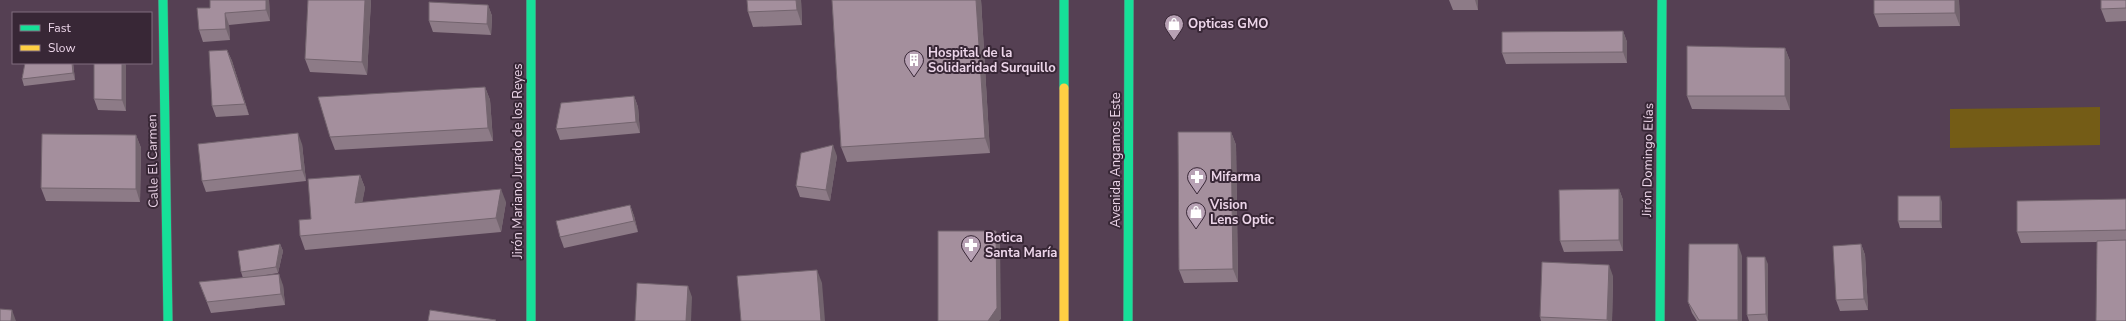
<svg xmlns="http://www.w3.org/2000/svg" width="2126" height="321" font-family="'Nunito Sans',sans-serif">
<rect width="100%" height="100%" fill="#554053"/>
<polygon fill="#745c16" points="2100,107 2100,145 1950,148 1950,109"/>
<g fill="none" stroke-linecap="round" stroke-linejoin="round">
<g stroke="#725f6f" stroke-width="10">
<g id="fast">
<polyline points="163,0 168,321"/>
<polyline points="531,0 531,321"/>
<polyline points="1064,0 1064,88"/>
<polyline points="1128,321 1129,0"/>
<polyline points="1660,321 1662,0"/>
</g>
</g>
<g stroke="#725f6f" stroke-width="10">
<polyline id="slow" points="1064,88 1064,321"/>
</g>
<use href="#fast" stroke="#16e098" stroke-width="9"/>
<use href="#slow" stroke="#ffcf43" stroke-width="9"/>
</g>
<g fill="#8d7b87">
<polygon points="210,0 269,0 270,21 229,25 230,40 203,42 199,30 210,8"/>
<polygon points="308,0 371,0 367,75 310,72 305,59"/>
<polygon points="747,0 801,0 802,25 753,27 748,12"/>
<polygon points="832,0 981,0 990,153 847,162 841,147"/>
<polygon points="1449,0 1478,0 1478,10 1453,10"/>
<polygon points="1874,0 1959,0 1960,26 1879,27 1874,14"/>
<polygon points="2126,0 2126,21 2106,22 2101,9"/>
<polygon points="488,5 492,16 491,35 433,32 429,21"/>
<polygon points="1623,31 1627,42 1627,63 1506,64 1502,53"/>
<polygon points="1785,48 1790,61 1790,110 1692,109 1687,96"/>
<polygon points="227,50 232,61 249,115 216,117 212,106"/>
<polygon points="25,63 73,63 75,80 24,86 22,79"/>
<polygon points="126,65 126,111 98,110 94,99"/>
<polygon points="485,87 490,100 493,141 335,150 330,137"/>
<polygon points="634,96 638,107 640,133 560,140 556,129"/>
<polygon points="1231,132 1236,145 1238,282 1184,283 1179,270"/>
<polygon points="136,135 141,148 140,202 46,201 41,188"/>
<polygon points="302,144 306,181 206,192 202,181"/>
<polygon points="837,156 830,201 800,197 796,186"/>
<polygon points="360,175 365,188 362,202 506,202 501,232 305,250 300,236 311,219"/>
<polygon points="1619,189 1623,200 1623,251 1564,252 1560,241"/>
<polygon points="2126,199 2126,321 2097,242 2021,243 2017,232"/>
<polygon points="1942,202 1942,228 1900,228 1898,221"/>
<polygon points="630,205 634,216 638,232 564,248 560,237"/>
<polygon points="280,244 283,251 278,273 260,276 283,285 285,305 211,313 199,282 243,278 241,272"/>
<polygon points="1861,244 1865,255 1868,310 1840,311 1836,300"/>
<polygon points="1742,256 1742,321 1697,321 1692,313 1688,302"/>
<polygon points="1768,264 1768,321 1749,321 1747,315"/>
<polygon points="1613,276 1612,321 1541,321 1540,317"/>
</g>
<g fill="#73646e">
<polygon points="266,0 269,0 270,21 266,10"/>
<polygon points="365,0 371,0 367,75 362,62"/>
<polygon points="796,0 801,0 802,25 797,10"/>
<polygon points="976,0 981,0 990,153 985,138"/>
<polygon points="1475,0 1478,0 1478,10"/>
<polygon points="1955,0 1959,0 1960,26 1955,13"/>
<polygon points="488,5 492,16 491,35 487,24"/>
<polygon points="225,13 229,25 230,40 226,29"/>
<polygon points="1623,31 1627,42 1627,63 1623,52"/>
<polygon points="1785,48 1790,61 1790,110 1785,96"/>
<polygon points="227,50 232,61 249,115 245,104"/>
<polygon points="72,63 73,63 75,80 73,73"/>
<polygon points="122,63 125,63 126,65 126,111 122,100"/>
<polygon points="485,87 490,100 493,141 488,128"/>
<polygon points="634,96 638,107 640,133 636,122"/>
<polygon points="1231,132 1236,145 1238,282 1233,269"/>
<polygon points="298,133 302,144 306,181 302,170"/>
<polygon points="136,135 141,148 140,202 136,189"/>
<polygon points="833,145 837,156 830,201 826,190"/>
<polygon points="360,175 365,188 360,216 355,203"/>
<polygon points="501,189 506,202 501,232 496,218"/>
<polygon points="1619,189 1623,200 1623,251 1619,240"/>
<polygon points="1940,196 1942,202 1942,228 1940,221"/>
<polygon points="630,205 634,216 638,232 634,221"/>
<polygon points="996,231 1000,242 1001,319 999,321 988,321"/>
<polygon points="280,244 283,251 278,273 276,267"/>
<polygon points="1738,244 1742,256 1742,321 1738,321"/>
<polygon points="1861,244 1865,255 1868,310 1864,299"/>
<polygon points="1765,257 1768,264 1768,321 1766,314"/>
<polygon points="1609,265 1613,276 1612,321 1608,321 1607,320"/>
<polygon points="817,270 822,283 825,321 821,321"/>
<polygon points="279,274 283,285 285,305 281,294"/>
<polygon points="688,286 692,297 691,321 686,321"/>
<polygon points="12,310 16,321 11,321"/>
</g>
<g fill="#a48f9d" stroke="#73646e">
<polygon points="210,0 266,0 266,10 225,13 226,29 199,30 197,8 210,8"/>
<polygon points="308,0 365,0 362,62 305,59"/>
<polygon points="747,0 796,0 797,10 748,12"/>
<polygon points="832,0 976,0 985,138 841,147"/>
<polygon points="1874,0 1955,0 1955,13 1874,14"/>
<polygon points="2101,0 2126,0 2126,8 2101,9"/>
<polygon points="429,2 488,5 487,24 429,21"/>
<polygon points="1623,31 1623,52 1502,53 1502,32"/>
<polygon points="1687,46 1785,48 1785,96 1687,96"/>
<polygon points="227,50 245,104 212,106 209,51"/>
<polygon points="25,63 72,63 73,73 22,79"/>
<polygon points="94,63 122,63 122,100 94,99"/>
<polygon points="485,87 488,128 330,137 318,97"/>
<polygon points="634,96 636,122 556,129 561,103"/>
<polygon points="1178,132 1231,132 1233,269 1179,270"/>
<polygon points="298,133 302,170 202,181 198,144"/>
<polygon points="42,134 136,135 136,189 41,188"/>
<polygon points="833,145 826,190 796,186 801,153"/>
<polygon points="360,175 355,203 501,189 496,218 300,236 299,220 311,219 308,179"/>
<polygon points="1619,189 1619,240 1560,241 1559,190"/>
<rect x="1898" y="196" width="42" height="25"/>
<polygon points="2126,199 2126,230 2017,232 2017,201"/>
<polygon points="630,205 634,221 560,237 556,221"/>
<polygon points="938,231 996,231 997,308 988,321 938,321"/>
<polygon points="2126,240 2126,321 2096,321 2097,241"/>
<polygon points="280,244 276,267 241,272 238,251"/>
<polygon points="1689,244 1738,244 1738,320 1699,320 1688,302"/>
<polygon points="1861,244 1864,299 1836,300 1833,246"/>
<polygon points="1747,257 1765,257 1766,314 1747,315"/>
<polygon points="1542,262 1609,265 1607,320 1540,317"/>
<polygon points="817,270 821,321 741,321 737,276"/>
<polygon points="279,274 281,294 207,302 199,282"/>
<polygon points="637,283 688,286 686,321 635,321"/>
<polygon points="0,309 12,310 11,321 0,321"/>
<polygon points="430,310 496,320 495,321 428,321"/>
</g>
<defs>
<g id="shop-pin" transform="scale(1)"><path d="M0 17L-7.5 6A9.5 9.5 0 1 1 7.5 6Z" fill="#b7a1b4" stroke="#382736"/><path d="M-5-2.5h2.3a2.7 3.5 0 0 1 5.4 0H5L5.5 6h-11ZM-1.5-2.5h3a1.5 2.3 0 0 0-3 0Z" fill="#fff"/></g>
<g id="building-pin" transform="scale(1)"><path d="M0 17L-7.5 6A9.5 9.5 0 1 1 7.5 6Z" fill="#b7a1b4" stroke="#382736"/><path d="M-4-6H4V6H1V3H-1V6H-4ZM-2.5-4.3h1.7v1.8h-1.7ZM.8-4.3h1.7v1.8H.8ZM-2.5-1h1.7V.8h-1.7ZM.8-1h1.7V.8H.8Z" fill="#fff"/></g>
<g id="pharmacy-pin" transform="scale(1)"><path d="M0 17L-7.5 6A9.5 9.5 0 1 1 7.5 6Z" fill="#b7a1b4" stroke="#382736"/><path d="M-2-6h4v4h4v4h-4v4h-4v-4h-4v-4h4Z" fill="#fff"/></g>
</defs>
<g fill-rule="evenodd">
<use href="#shop-pin" x="1174" y="24"/>
<use href="#building-pin" x="914" y="60"/>
<use href="#pharmacy-pin" x="1197" y="177"/>
<use href="#shop-pin" x="1196" y="212"/>
<use href="#pharmacy-pin" x="971" y="245"/>
</g>
<g text-anchor="middle" dominant-baseline="central" stroke-width="4" stroke-linejoin="round" paint-order="stroke">
<g font-size="13" font-weight="bold" fill="#ecd5e9" stroke="#382736" text-anchor="start">
<text x="1188" y="24">Opticas GMO</text>
<text x="928" y="53">Hospital de la<tspan x="928" dy="15">Solidaridad Surquillo</tspan></text>
<text x="1211" y="177">Mifarma</text>
<text x="1210" y="205">Vision<tspan x="1210" dy="15">Lens Optic</tspan></text>
<text x="985" y="238">Botica<tspan x="985" dy="15">Santa María</tspan></text>
</g>
<g font-size="13" fill="#ecd5e9" stroke="#382736">
<text transform="translate(1116 160) rotate(-90)">Avenida Angamos Este</text>
<text transform="translate(1648 160) rotate(-89)">Jirón Domingo Elías</text>
<text transform="translate(153 161) rotate(-91)">Calle El Carmen</text>
<text transform="translate(518 161) rotate(-90)">Jirón Mariano Jurado de los Reyes</text>
</g>
</g>
<rect x="12" y="12" width="140" height="52" fill="#382736" stroke="#806d7e"/>
<rect x="20" y="25" width="20" height="6" fill="#16e098" stroke="#806d7e"/>
<text x="48" y="32" font-size="12" fill="#ecd5e9">Fast</text>
<rect x="20" y="45" width="20" height="6" fill="#ffcf43" stroke="#806d7e"/>
<text x="48" y="52" font-size="12" fill="#ecd5e9">Slow</text>
</svg>
